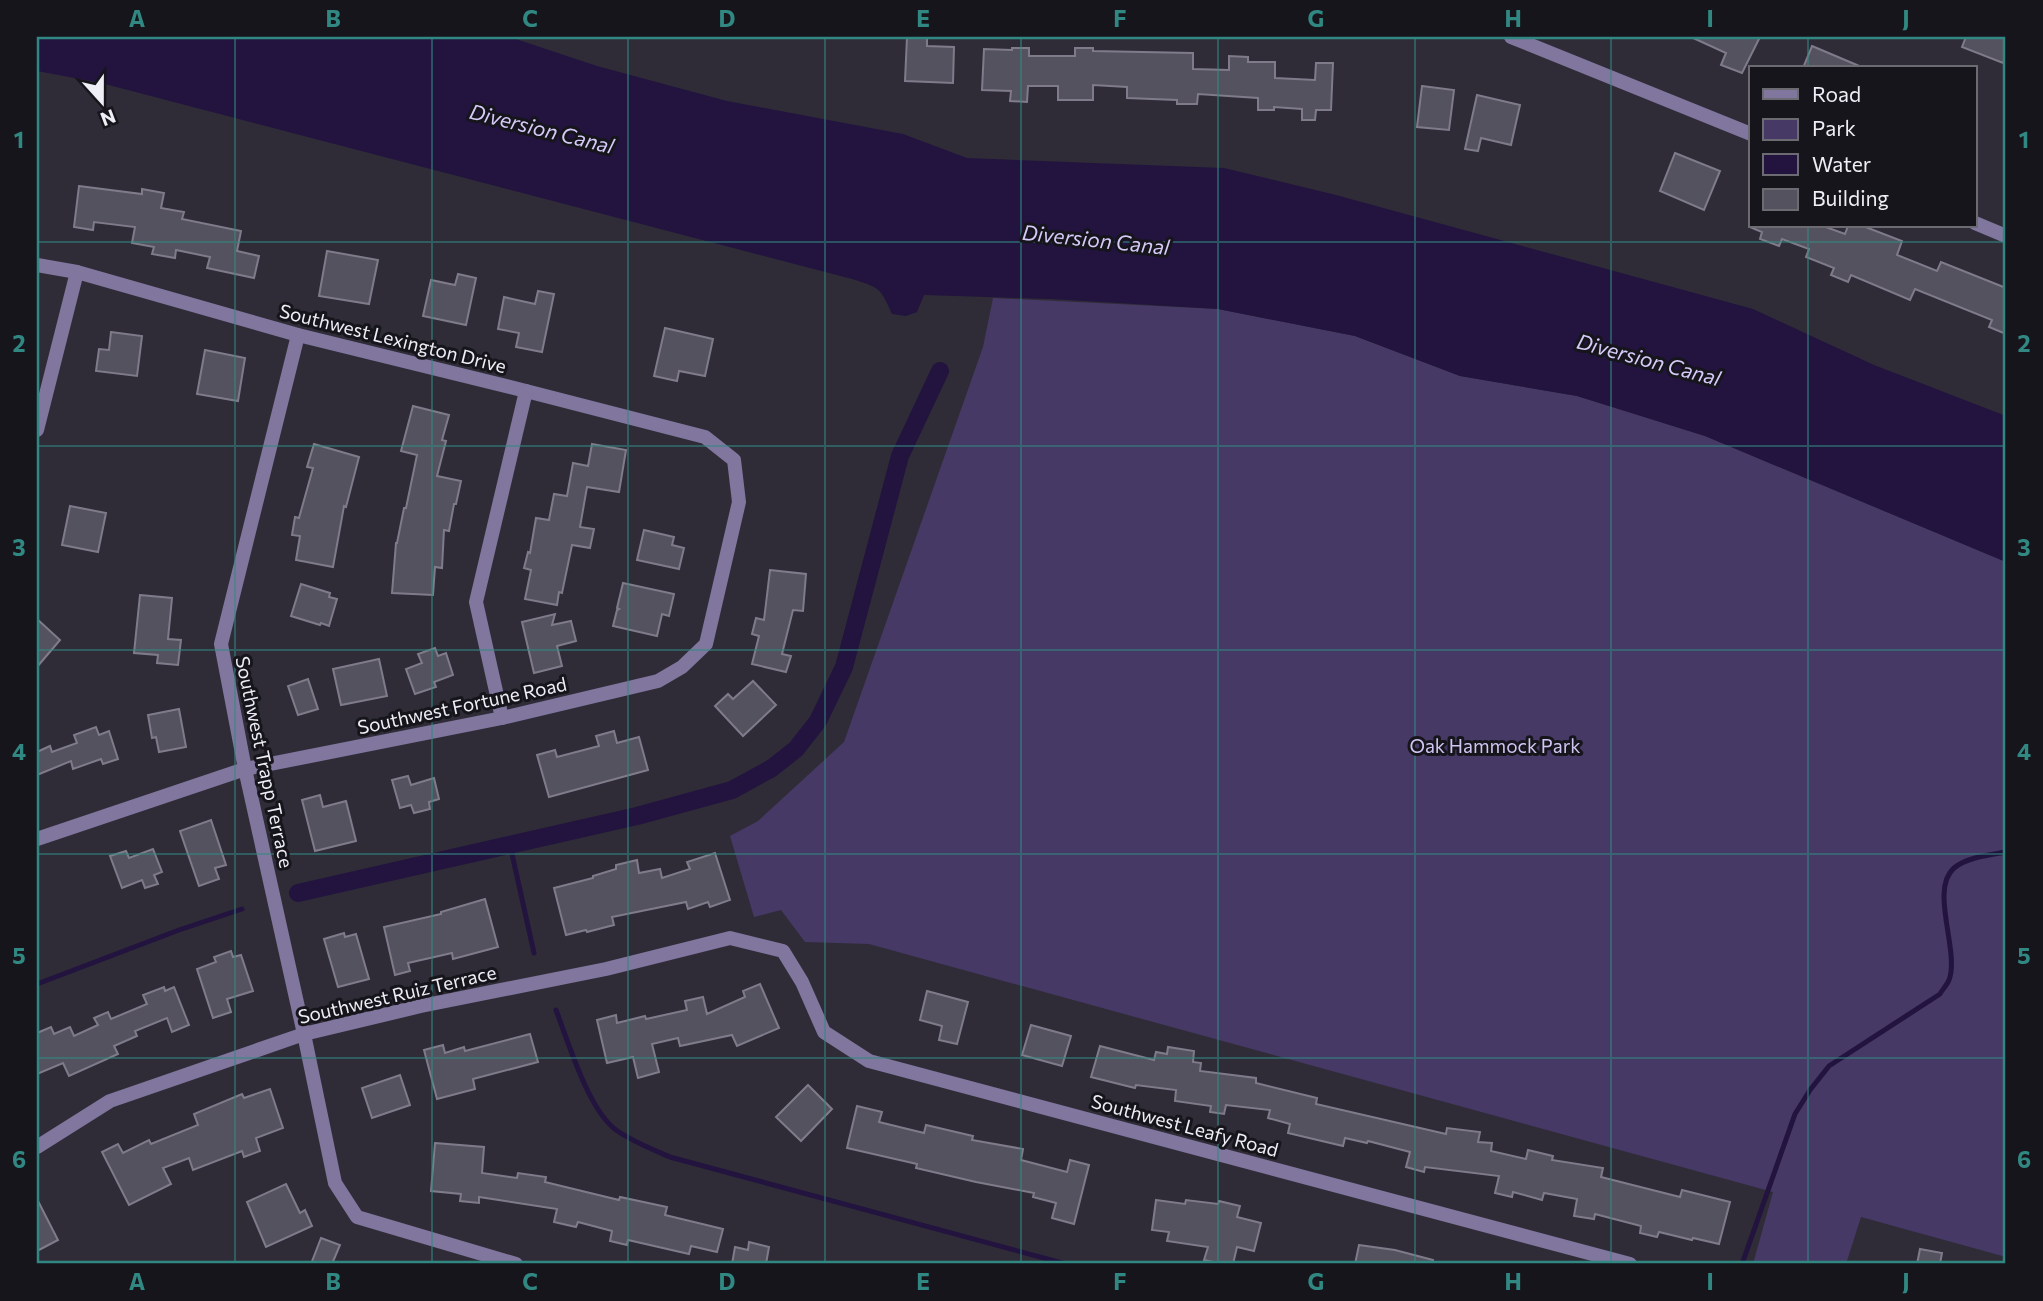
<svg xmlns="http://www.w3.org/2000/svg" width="2043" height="1301" font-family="Commissioner,sans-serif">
<rect width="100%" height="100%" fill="#2f2c38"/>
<polygon fill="#463966" points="993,298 1218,309 1355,336 1460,376 1577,396 1705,436 2006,562 2006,1257 1861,1217 1846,1264 1753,1264 1773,1192 869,944 805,942 781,910 754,917 730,836 758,821 844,742 983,347"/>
<path fill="#22143e" d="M37 37H510L597 66 727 101 903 134 967 158 1224 168 1336 195 1753 309 1874 365 2006 416V562L1705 436 1577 396 1460 376 1355 336 1218 309 1051 299 924 295 917 312 906 316 892 314C880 287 880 288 852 279L101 83 37 71Z"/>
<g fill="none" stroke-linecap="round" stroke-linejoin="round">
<g stroke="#22143e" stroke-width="5">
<polyline points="510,845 534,953"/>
<polyline points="37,984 179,930 242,909"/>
<path d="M556 1010C569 1044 588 1109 616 1130 633 1142 652 1149 670 1157L1066 1264"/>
<path d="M1742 1264 1795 1114 1810 1090 1829 1066 1940 994C1942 990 1947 985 1949 980 1960 951 1929 890 1954 868 1967 857 1990 855 2006 852"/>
</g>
<polyline stroke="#22143e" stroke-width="18" points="298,893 637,816 732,790 772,768 796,749 818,721 844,667 900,456 940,371"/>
</g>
<g fill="#55525f" stroke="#7f7b8a" stroke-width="2">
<polygon points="907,37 927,37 927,46 954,47 953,83 905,81"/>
<polygon points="1691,37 1760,37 1742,73 1721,65 1726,53"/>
<polygon points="1966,37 2006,37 2006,55 2003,63 1962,47"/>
<polygon points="1812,46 1864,68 1803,68"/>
<polygon points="1012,48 1029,48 1029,56 1075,56 1075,48 1093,48 1093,51 1193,53 1193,69 1229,70 1229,56 1248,57 1248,62 1275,62 1275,78 1315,80 1316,63 1333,63 1331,110 1316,110 1315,120 1302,120 1302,109 1274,107 1274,110 1258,110 1258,98 1198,94 1197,104 1177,104 1177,100 1127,98 1127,87 1093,85 1093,100 1058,100 1058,86 1028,86 1027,102 1010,101 1011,91 982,90 984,49 1012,50"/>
<polygon points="1422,86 1454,90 1449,130 1417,127"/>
<polygon points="1477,95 1520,105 1511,145 1481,138 1478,151 1465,149"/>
<polygon points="1675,153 1720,171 1704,210 1660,191"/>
<polygon points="79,186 142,194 142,189 164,193 161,208 184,212 182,219 241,231 237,251 259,256 254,278 207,268 210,257 176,250 175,258 152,254 154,247 132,243 135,227 94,222 93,230 74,227"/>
<polygon points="1750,226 1823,226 1845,234 1848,226 1863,226 1902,241 1897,255 1937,271 1941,262 2006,288 2006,334 1989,327 1992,320 1915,289 1910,300 1851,275 1848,282 1831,275 1834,268 1806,257 1809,249 1782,239 1779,246 1760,239 1762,232 1750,227"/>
<polygon points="327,251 378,260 369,304 319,296"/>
<polygon points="458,274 476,278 466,325 423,316 431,280 455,285"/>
<polygon points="538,291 554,294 542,352 516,347 519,333 498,329 504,297 535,304"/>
<polygon points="665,328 713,339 705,376 679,371 677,381 654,376"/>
<polygon points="111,332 142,336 137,376 96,371 99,349 109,350"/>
<polygon points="205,350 245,358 238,401 197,394"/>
<polygon points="413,406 449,415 442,440 446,441 437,476 461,481 456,504 454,504 449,531 444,530 442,568 435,567 433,595 392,593 396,543 397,543 404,508 406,508 417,455 401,451"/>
<polygon points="314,444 359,457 346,507 344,506 333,567 296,560 300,536 292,535 295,517 299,518 313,468 307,467"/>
<polygon points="592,444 626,450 619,492 587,487 580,527 594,529 590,548 572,545 562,593 559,592 557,605 525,599 531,570 524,568 528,552 530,553 536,518 549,520 554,494 567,496 573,463 588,466"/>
<polygon points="70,506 106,513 98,552 62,545"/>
<polygon points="644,530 674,537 672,545 684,548 679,569 637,560"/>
<polygon points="770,570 806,574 803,611 793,610 782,654 791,656 786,672 752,664 759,636 752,634 756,618 764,620"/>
<polygon points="623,583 674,594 669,616 662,614 657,636 613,626 617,610 619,609 617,608"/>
<polygon points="301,584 330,593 329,597 337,599 329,626 321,623 320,625 291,616"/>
<polygon points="140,595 172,598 168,639 181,640 178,665 157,663 158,655 134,653"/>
<polygon points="555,614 552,625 571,621 576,641 557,646 562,666 534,673 522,622"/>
<polygon points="37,619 60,640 37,667"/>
<polygon points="435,648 438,656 446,653 453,675 434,682 436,687 415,694 406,669 422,663 418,654"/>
<polygon points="379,659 387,696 341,705 333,669"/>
<polygon points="308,679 318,709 298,715 288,686"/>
<polygon points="753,681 776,705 743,736 715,706 728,694 733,699"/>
<polygon points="179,709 186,747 159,752 156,737 152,738 148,715"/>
<polygon points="96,727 99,735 109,731 118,759 103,764 101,759 73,769 71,761 37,775 37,752 50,746 52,752 77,743 74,735"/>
<polygon points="614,731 617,743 639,737 648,770 549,797 537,755 555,750 557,757 599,746 596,736"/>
<polygon points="408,776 411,785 434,778 439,799 429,802 430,809 414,813 411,805 400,808 392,780"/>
<polygon points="320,795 323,807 346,801 356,841 315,851 302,800"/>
<polygon points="211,820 226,865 215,868 219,879 199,886 180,831"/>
<polygon points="153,849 162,872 154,875 158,884 145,888 142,880 122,888 110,856 126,851 129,858"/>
<polygon points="715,853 730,900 710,907 708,902 688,909 686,902 612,917 614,925 587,932 586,930 566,935 554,888 593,878 593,876 616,869 616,865 637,860 639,873 660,869 662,878 690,869 687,862"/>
<polygon points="485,899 498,947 453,959 452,953 408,963 410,971 395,975 384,927 441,914 441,912"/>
<polygon points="344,933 345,937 356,934 369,979 338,987 324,939"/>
<polygon points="231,951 233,957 241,955 253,991 227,999 231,1012 213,1018 197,969 216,962 214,957"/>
<polygon points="760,984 779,1028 737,1046 732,1035 680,1046 678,1038 652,1044 659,1072 638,1078 633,1057 607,1063 597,1020 616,1015 617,1023 645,1016 646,1019 687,1010 685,1001 703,997 707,1014 745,997 743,991"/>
<polygon points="164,987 165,991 174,987 189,1025 172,1032 167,1018 135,1031 137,1036 114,1046 118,1054 69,1076 63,1063 37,1074 37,1033 51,1027 54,1034 70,1027 74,1036 98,1025 94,1018 108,1012 111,1019 147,1004 143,995"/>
<polygon points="927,991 968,1002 957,1044 939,1040 942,1026 920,1020"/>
<polygon points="1031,1025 1071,1036 1062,1066 1022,1055"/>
<polygon points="530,1034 538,1062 473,1079 475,1089 437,1099 424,1050 443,1045 445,1053 464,1047 465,1051"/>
<polygon points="1100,1046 1154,1060 1156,1052 1167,1054 1168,1047 1194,1051 1193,1062 1201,1063 1200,1071 1256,1078 1256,1083 1317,1098 1316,1104 1446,1134 1447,1128 1480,1132 1478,1142 1492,1143 1491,1151 1526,1159 1528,1150 1553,1156 1552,1160 1603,1168 1601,1177 1680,1197 1682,1190 1730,1202 1719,1244 1693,1238 1692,1240 1659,1232 1657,1237 1640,1233 1641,1226 1595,1214 1594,1219 1574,1216 1577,1199 1544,1193 1542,1200 1513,1192 1512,1197 1495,1193 1499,1176 1425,1167 1424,1172 1406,1167 1410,1152 1368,1141 1367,1143 1345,1138 1343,1146 1288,1133 1290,1124 1268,1118 1270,1110 1226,1105 1224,1114 1210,1112 1211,1106 1175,1101 1176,1090 1136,1085 1135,1088 1091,1077"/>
<polygon points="400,1075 410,1105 372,1118 362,1088"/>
<polygon points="808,1085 832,1109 801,1141 776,1117"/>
<polygon points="270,1089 283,1128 256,1138 260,1151 244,1157 242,1151 193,1170 189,1158 163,1168 171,1184 129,1205 102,1152 118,1144 123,1153 149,1140 151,1144 198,1125 194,1114 242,1094 244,1098"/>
<polygon points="857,1106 882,1112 879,1122 924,1133 926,1125 973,1136 972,1140 1023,1149 1021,1160 1067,1172 1070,1160 1089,1165 1074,1224 1052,1218 1056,1203 1033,1197 1034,1193 976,1182 916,1168 917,1164 847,1148"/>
<polygon points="435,1143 484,1147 482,1173 517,1178 518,1173 546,1177 545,1182 619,1200 620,1197 667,1207 665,1215 723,1229 717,1252 691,1246 689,1254 628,1240 627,1245 610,1241 612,1231 578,1222 576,1227 554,1222 557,1209 479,1197 479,1203 460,1201 461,1194 431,1191"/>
<polygon points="286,1184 300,1213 305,1210 312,1226 266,1247 247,1202"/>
<polygon points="37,1199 58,1240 37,1251"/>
<polygon points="1156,1200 1185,1204 1186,1200 1218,1204 1219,1201 1240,1206 1237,1217 1261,1223 1254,1251 1237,1247 1233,1264 1222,1264 1204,1260 1208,1247 1167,1241 1169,1232 1152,1230"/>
<polygon points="321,1238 340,1245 332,1264 311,1264"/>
<polygon points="749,1242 769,1247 766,1264 732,1264 735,1247 748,1250"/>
<polygon points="1359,1245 1395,1250 1433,1260 1432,1264 1355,1264"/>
<polygon points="1920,1249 1942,1253 1940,1264 1917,1264"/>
</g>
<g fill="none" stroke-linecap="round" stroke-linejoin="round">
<g stroke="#80769e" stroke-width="14">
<polyline points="37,265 77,272 298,335 526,391 705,437 734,460 739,502 706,644 682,667 658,681 502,718 245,769 37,839"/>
<polyline points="298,335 221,644 245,769 304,1034 335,1183 357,1217 516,1264"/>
<polyline points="37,430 77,272"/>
<polyline points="502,718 476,602 526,391"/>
<polyline points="37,1147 110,1101 304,1034 421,1006 606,969 730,938 783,951 802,982 824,1032 869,1061 1630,1264"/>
</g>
<g stroke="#80769e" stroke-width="14">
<polyline points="1511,37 1751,134"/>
<polyline points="1975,223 2006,236"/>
</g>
</g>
<path fill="none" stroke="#318882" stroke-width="2" stroke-opacity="0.55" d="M235 37V1264M432 37V1264M628 37V1264M825 37V1264M1021 37V1264M1218 37V1264M1415 37V1264M1611 37V1264M1808 37V68M1808 226V1264M37 242H2006M37 446H2006M37 650H2006M37 854H2006M37 1058H2006"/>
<g text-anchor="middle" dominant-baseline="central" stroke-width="6" stroke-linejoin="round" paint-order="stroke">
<g font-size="19" fill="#efedf5" stroke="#16151b">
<text transform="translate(393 338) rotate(14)">Southwest Lexington Drive</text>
<text transform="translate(462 705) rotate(-12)">Southwest Fortune Road</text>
<text transform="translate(265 762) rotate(78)">Southwest Trapp Terrace</text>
<text transform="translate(397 994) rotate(-13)">Southwest Ruiz Terrace</text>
<text transform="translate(1185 1125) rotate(15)">Southwest Leafy Road</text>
</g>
<g font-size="19" fill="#d0c5f3" stroke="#16151b">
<text x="1495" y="745">Oak Hammock Park</text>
</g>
<g font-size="21" font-style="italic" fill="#d5caf8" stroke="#16151b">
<text transform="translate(542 128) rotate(14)">Diversion Canal</text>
<text transform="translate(1096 239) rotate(6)">Diversion Canal</text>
<text transform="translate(1649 359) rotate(15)">Diversion Canal</text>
</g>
</g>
<rect width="2043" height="1301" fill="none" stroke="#16151b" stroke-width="77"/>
<rect x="1749" y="66" width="228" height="161" fill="#16151b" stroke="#6d6b72" stroke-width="2"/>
<rect x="1763" y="89" width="35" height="10" fill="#80769e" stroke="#6d6b72" stroke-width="2"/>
<text x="1812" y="102" font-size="21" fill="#efedf5">Road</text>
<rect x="1763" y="119" width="35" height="21" fill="#463966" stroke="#6d6b72" stroke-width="2"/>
<text x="1812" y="136" font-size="21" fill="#efedf5">Park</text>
<rect x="1763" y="154" width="35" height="21" fill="#22143e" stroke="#6d6b72" stroke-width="2"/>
<text x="1812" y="172" font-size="21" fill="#efedf5">Water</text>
<rect x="1763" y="189" width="35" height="21" fill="#55525f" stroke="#6d6b72" stroke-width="2"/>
<text x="1812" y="206" font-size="21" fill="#efedf5">Building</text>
<g transform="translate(102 102) rotate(159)" stroke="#16151b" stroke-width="5" paint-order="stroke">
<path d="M0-5L12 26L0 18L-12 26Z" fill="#efedf5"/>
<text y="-10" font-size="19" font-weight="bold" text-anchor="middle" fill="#efedf5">N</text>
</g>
<rect x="38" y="38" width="1966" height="1224" fill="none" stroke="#318882" stroke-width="2.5"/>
<g font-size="23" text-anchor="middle" font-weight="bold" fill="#318882">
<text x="137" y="27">A</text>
<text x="333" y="27">B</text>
<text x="530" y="27">C</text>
<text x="727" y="27">D</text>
<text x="923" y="27">E</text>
<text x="1120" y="27">F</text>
<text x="1316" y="27">G</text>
<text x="1513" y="27">H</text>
<text x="1710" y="27">I</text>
<text x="1906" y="27">J</text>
<text x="19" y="148">1</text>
<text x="2024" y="148">1</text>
<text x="19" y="352">2</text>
<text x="2024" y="352">2</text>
<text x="19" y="556">3</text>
<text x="2024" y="556">3</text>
<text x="19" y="760">4</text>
<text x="2024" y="760">4</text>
<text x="19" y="964">5</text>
<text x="2024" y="964">5</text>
<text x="19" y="1168">6</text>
<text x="2024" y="1168">6</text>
<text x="137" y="1290">A</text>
<text x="333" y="1290">B</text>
<text x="530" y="1290">C</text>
<text x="727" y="1290">D</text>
<text x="923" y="1290">E</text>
<text x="1120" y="1290">F</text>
<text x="1316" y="1290">G</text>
<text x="1513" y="1290">H</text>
<text x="1710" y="1290">I</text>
<text x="1906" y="1290">J</text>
</g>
</svg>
